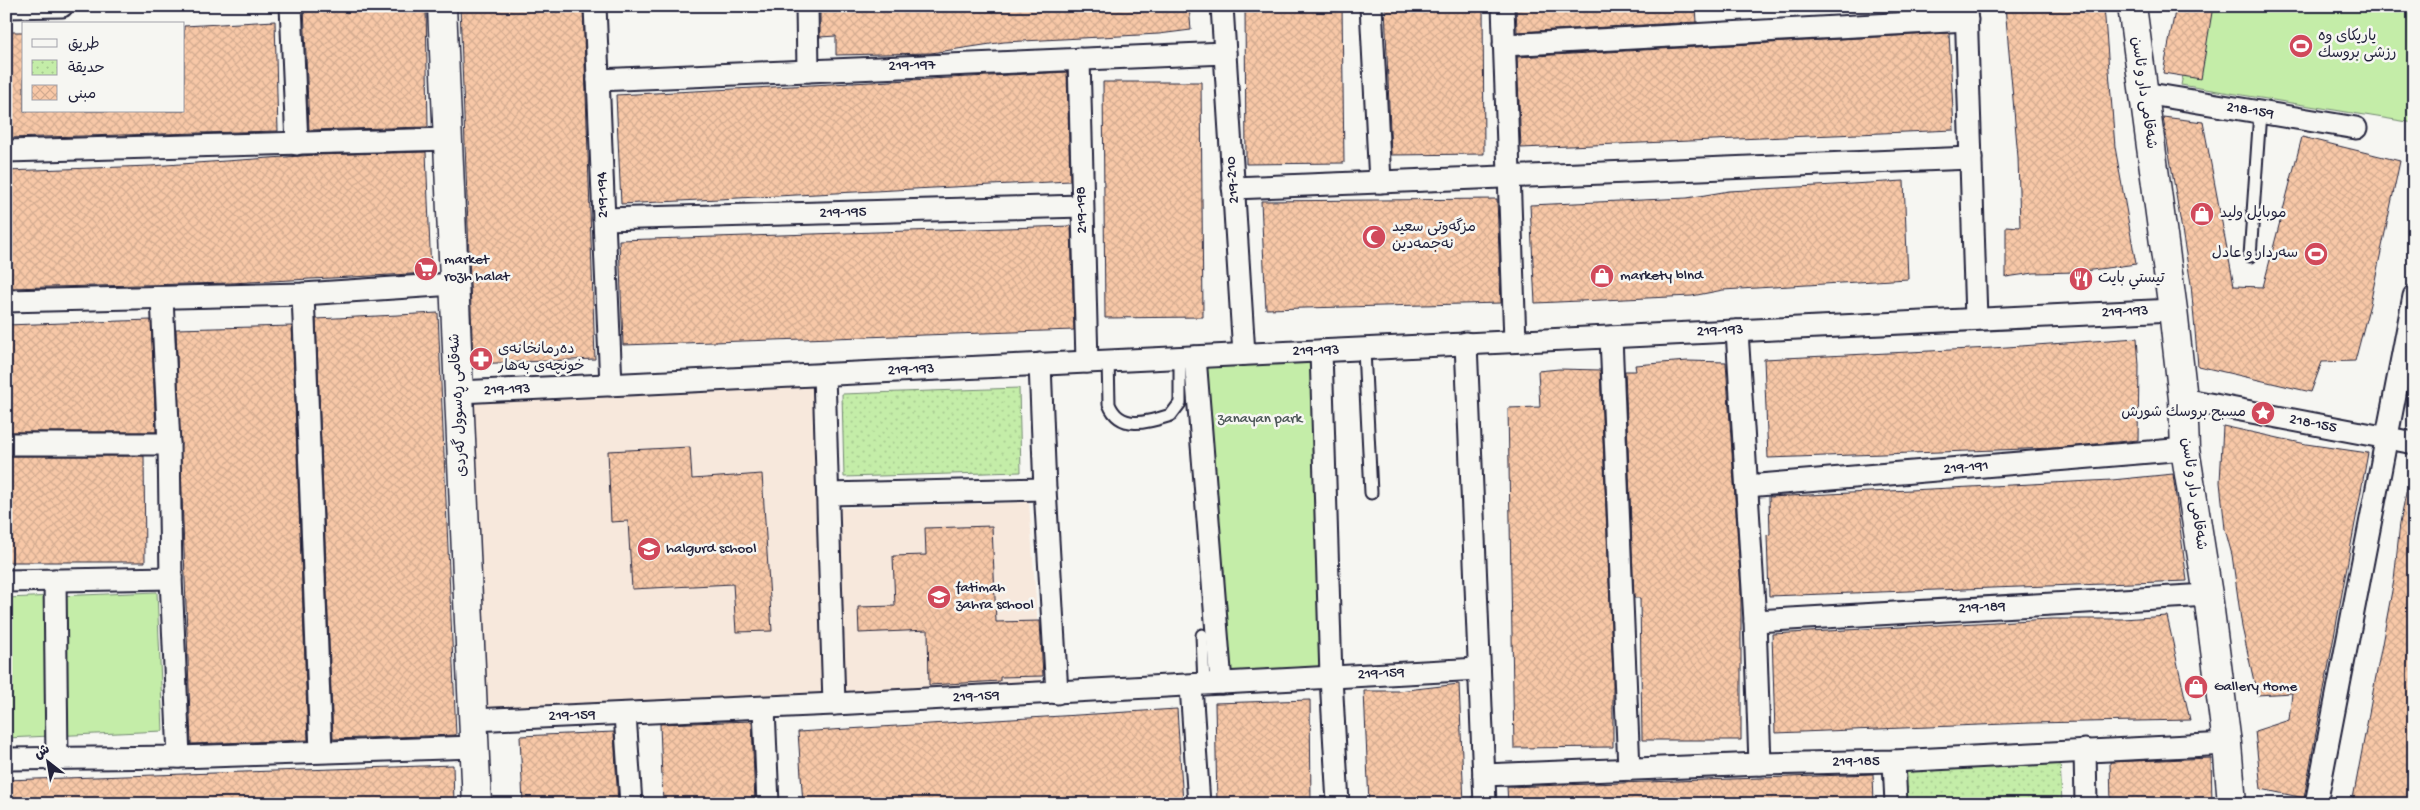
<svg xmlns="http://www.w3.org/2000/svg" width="2420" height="810" font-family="'Gochi Hand','Playpen Sans Arabic',sans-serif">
<defs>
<pattern id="park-dots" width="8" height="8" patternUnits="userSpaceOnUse" patternTransform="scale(1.25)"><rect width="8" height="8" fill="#c4eda8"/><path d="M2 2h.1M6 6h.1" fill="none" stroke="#a8cb92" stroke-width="1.8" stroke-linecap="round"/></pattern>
<pattern id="building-cross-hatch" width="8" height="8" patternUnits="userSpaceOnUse" patternTransform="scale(1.25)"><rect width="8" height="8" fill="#f8c8a7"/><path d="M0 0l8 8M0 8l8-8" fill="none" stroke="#d4ac91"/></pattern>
</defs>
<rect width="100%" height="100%" fill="#f6f6f2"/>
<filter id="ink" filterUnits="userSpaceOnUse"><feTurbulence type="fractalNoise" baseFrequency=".02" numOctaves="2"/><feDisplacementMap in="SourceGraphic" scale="10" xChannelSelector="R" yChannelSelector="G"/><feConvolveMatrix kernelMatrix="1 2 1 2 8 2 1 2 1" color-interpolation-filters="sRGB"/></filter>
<g filter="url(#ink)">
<g fill="#f7e8dc">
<polygon points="814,379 827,698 483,712 472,399"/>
<polygon points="1029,502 1042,686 846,695 840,508"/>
</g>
<g fill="url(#park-dots)" stroke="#738872">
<polygon points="1019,388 1021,472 844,477 842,394"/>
<polygon points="2060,760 2062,804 1903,804 1901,770"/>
</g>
<g fill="#c4eda8" stroke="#738872">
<polygon points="2197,6 2414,6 2414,123 2181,85"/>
<polygon points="1316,351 1323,672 1229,677 1195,357"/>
<polygon points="157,592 163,731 6,738 6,598"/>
</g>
<g fill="url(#building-cross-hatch)" stroke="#22223b">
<polygon points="304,6 426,6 428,127 309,130"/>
<polygon points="460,6 583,6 595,359 473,364"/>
<polygon points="820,6 1189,6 1191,30 1159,34 1004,42 931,53 836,55 836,36 820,37"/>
<polygon points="1245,6 1342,6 1344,163 1246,164"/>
<polygon points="1385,6 1483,6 1484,154 1391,155"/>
<polygon points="1516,6 1696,6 1697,22 1517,32"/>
<polygon points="2005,6 2104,6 2115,147 2136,264 2077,272 2034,273 2006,277 2006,226 2020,227 2018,157"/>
<polygon points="2176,6 2213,6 2201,79 2163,73"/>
<polygon points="275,21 278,131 6,138 6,32 24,32 24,111 184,111 184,26"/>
<polygon points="1949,33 1954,130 1521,148 1517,57"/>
<polygon points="1067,72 1070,181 621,204 616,95"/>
<polygon points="1103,82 1201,82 1203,317 1105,318"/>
<polygon points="2163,117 2203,122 2234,286 2263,287 2302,137 2400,161 2370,304 2355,361 2322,362 2311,392 2198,366 2191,284"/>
<polygon points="426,152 431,273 231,283 6,288 6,171 151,166 315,155"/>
<polygon points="1904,181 1908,279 1723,290 1692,296 1535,303 1530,205 1687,198 1729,191"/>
<polygon points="1497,199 1501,303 1266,309 1261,201"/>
<polygon points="1071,226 1074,330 623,345 619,240"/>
<polygon points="438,313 456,735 333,739 316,319"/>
<polygon points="151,320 156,432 6,432 6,325"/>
<polygon points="292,326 308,740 191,744 176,329"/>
<polygon points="2137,338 2139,365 2138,440 2054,448 1768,458 1764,359 1992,348"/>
<polygon points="1688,361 1726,362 1741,589 1741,740 1642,740 1640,598 1634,598 1625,371 1636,371 1635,365"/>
<polygon points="1559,369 1600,370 1613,677 1613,747 1514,748 1508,408 1540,407 1538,371"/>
<polygon points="2223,426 2306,444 2368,453 2304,798 2261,789 2255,731 2289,720 2292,693 2257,695 2242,627 2232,555 2225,529 2220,482"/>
<polygon points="690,447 692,479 762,474 772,631 736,632 733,584 632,589 628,521 611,522 608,451"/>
<polygon points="6,456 144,456 145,562 6,562"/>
<polygon points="2173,474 2187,581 1769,596 1767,535 1770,534 1769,497 2112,480"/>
<polygon points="2407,488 2414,488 2414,804 2352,804 2394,580 2400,523"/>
<polygon points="992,526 996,622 1040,621 1043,676 1000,677 1000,681 929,685 928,630 859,633 858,607 895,606 893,556 926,555 925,528"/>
<polygon points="2167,616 2190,720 2031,723 1775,733 1772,634 2050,619 2123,619"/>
<polygon points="1459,684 1464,804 1369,804 1364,691 1398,691"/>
<polygon points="1310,700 1311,804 1217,804 1215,703"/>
<polygon points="1177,709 1183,803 803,804 798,732"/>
<polygon points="752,721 755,804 663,804 660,724"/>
<polygon points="614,732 618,804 523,804 520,736"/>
<polygon points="2211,758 2212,804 2111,804 2110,762"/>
<polygon points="453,765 454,804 6,804 6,780"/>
<polygon points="1873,774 1874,804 1508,804 1507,787"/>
</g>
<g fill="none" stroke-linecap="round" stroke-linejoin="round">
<g stroke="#22223b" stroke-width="15">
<g id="service">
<polyline points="2250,256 2260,112"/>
<polyline points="1364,350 1371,493"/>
<path d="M1108 360 1109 404C1120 432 1149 422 1171 415L1180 403V357"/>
<polyline points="1202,635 1204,685"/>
</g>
</g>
<g stroke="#22223b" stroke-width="25">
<g id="minor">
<polyline points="291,6 297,144"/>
<polyline points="595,6 611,385"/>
<polyline points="807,6 808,71"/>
<polyline points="1222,6 1244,354"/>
<polyline points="1371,6 1380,182"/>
<polyline points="1503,6 1515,341"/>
<polyline points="1966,6 1976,319"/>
<polyline points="6,7 62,6"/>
<polyline points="1504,45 1967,20"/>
<polyline points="1079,59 1087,362"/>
<polyline points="598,80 1225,53"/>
<polyline points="2144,93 2356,128"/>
<polyline points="6,151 448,139"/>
<polyline points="1233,188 1971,158"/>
<polyline points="604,219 1082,206"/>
<polyline points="303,294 321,751"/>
<polyline points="162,298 169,444 171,578 179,757"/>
<polyline points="6,301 303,294 454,284"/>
<polyline points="1737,331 1755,621 1760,764"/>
<polyline points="1611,337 1629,769"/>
<polyline points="1466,343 1485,804"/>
<polyline points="1321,351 1331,677 1338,804"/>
<polyline points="1195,357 1221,683"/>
<polyline points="1040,364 1045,489 1057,693"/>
<polyline points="824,374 834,704"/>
<polyline points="459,392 2173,310"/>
<polyline points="2183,399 2414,443"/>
<polyline points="6,444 169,444"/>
<polyline points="1747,486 2185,449"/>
<polyline points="828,494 1045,489"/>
<polyline points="55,580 57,759"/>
<polyline points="6,581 171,578"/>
<polyline points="1755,621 2208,595"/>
<polyline points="1191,686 1199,804"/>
<polyline points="764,708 768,804"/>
<polyline points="625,714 631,804"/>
<polyline points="473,720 834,704 1479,669"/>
<polyline points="2085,750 2086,804"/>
<polyline points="6,759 179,757 474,747"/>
<polyline points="1894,761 1896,804"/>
<polyline points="1484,775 1760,764 1894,761 2227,744"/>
<polyline points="2316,804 2414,296"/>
</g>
</g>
<g stroke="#22223b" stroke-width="31">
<g id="tertiary">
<polyline points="442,6 477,804"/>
<polyline points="2132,6 2173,310 2183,399 2185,449 2208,595 2227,744 2232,804"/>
</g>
</g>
<use href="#service" stroke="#f6f6f2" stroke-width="11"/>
<use href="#minor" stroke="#f6f6f2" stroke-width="21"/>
<use href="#tertiary" stroke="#f6f6f2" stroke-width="28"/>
</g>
</g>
<defs>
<g id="stadium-disc" transform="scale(1.25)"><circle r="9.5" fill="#d1495b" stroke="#f6f6f2"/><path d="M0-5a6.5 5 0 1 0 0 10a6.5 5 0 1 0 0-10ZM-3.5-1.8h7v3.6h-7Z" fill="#fff"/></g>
<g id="shop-disc" transform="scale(1.25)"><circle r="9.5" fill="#d1495b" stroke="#f6f6f2"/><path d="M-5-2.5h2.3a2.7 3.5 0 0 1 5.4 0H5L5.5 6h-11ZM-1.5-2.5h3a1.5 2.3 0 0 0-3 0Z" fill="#fff"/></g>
<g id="mosque-disc" transform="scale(1.25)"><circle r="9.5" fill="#d1495b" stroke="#f6f6f2"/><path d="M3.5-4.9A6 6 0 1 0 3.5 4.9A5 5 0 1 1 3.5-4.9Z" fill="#fff"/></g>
<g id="supermarket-disc" transform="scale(1.25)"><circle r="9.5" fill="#d1495b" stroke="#f6f6f2"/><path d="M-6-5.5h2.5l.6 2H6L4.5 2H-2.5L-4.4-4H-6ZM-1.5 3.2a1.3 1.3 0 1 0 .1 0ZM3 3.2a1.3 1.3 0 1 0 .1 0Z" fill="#fff"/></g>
<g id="restaurant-disc" transform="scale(1.25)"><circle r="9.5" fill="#d1495b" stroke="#f6f6f2"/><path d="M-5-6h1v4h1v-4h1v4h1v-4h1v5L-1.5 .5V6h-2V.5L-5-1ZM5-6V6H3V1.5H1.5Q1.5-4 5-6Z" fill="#fff"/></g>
<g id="pharmacy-disc" transform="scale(1.25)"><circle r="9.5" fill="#d1495b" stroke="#f6f6f2"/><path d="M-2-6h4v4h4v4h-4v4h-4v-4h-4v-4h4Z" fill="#fff"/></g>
<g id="sight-disc" transform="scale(1.25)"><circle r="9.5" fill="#d1495b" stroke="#f6f6f2"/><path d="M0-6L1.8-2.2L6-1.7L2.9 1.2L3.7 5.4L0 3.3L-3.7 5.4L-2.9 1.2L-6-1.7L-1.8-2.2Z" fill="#fff"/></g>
<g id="school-disc" transform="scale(1.25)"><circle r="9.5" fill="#d1495b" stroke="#f6f6f2"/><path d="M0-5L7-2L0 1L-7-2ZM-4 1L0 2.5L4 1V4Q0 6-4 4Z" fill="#fff"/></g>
</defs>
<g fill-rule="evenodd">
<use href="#stadium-disc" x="2301" y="46"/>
<use href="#shop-disc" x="2202" y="214"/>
<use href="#mosque-disc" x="1374" y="237"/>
<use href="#stadium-disc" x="2316" y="254"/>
<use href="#supermarket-disc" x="426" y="269"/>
<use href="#shop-disc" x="1602" y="276"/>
<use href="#restaurant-disc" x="2081" y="279"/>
<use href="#pharmacy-disc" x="481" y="359"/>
<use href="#sight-disc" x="2263" y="413"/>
<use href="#school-disc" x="649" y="549"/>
<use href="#school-disc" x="939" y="597"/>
<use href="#shop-disc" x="2196" y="687"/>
</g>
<g text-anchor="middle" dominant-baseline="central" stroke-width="5" stroke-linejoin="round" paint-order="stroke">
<g font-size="15" fill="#22223b" stroke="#f6f6f2" text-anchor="start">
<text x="2318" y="37">ياريكاى وه<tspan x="2318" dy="17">رزشى بروسك</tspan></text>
<text x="2220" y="214">موبايل وليد</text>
<text x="1392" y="228">مزگەوتی سعید<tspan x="1392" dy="17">نەجمەدین</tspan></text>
<text x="2298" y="254" text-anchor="end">سەردار و عادل</text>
<text x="444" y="260">market<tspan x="444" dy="17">rozh halat</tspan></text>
<text x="1620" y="276">markety blnd</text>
<text x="2098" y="279">تيستي بايت</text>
<text x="498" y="350">دەرمانخانەی<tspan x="498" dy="17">خونچەی بەهار</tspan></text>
<text x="2246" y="413" text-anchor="end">مسبح بروسك شورش</text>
<text x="666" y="549">halgurd school</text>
<text x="956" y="588">fatimah<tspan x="956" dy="17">zahra school</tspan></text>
<text x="2214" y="687">Gallery Home</text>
</g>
<g font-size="15" fill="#22223b" stroke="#f6f6f2">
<text transform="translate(912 66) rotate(-2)">219-197</text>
<text transform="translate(2143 93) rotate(82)">شەقامی دار و ئاسن</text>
<text transform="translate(2250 111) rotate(9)">218-159</text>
<text transform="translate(1233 180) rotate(-94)">219-210</text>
<text transform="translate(603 195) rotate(-92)">219-194</text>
<text transform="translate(1082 210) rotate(-92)">219-198</text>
<text transform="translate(843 213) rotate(-2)">219-195</text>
<text transform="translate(2125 312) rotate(-3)">219-193</text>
<text transform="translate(1720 331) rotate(-3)">219-193</text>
<text transform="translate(1316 351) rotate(-2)">219-193</text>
<text transform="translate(911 370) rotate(-3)">219-193</text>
<text transform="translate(507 390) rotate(-3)">219-193</text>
<text transform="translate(459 405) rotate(-93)">شەقامی ڕەسوول گەردی</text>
<text transform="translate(2313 424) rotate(11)">218-155</text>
<text transform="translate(1966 468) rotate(-5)">219-191</text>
<text transform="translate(2193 494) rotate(82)">شەقامی دار و ئاسن</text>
<text transform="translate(1982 608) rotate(-3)">219-189</text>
<text transform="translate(1381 674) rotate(-3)">219-159</text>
<text transform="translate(976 697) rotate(-3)">219-159</text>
<text transform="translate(572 716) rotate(-2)">219-159</text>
<text transform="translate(1856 762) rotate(-1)">219-185</text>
</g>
<g font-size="15" fill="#4a5556" stroke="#f6f6f2">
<text x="1260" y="419">zanayan park</text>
</g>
</g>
<rect width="2420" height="810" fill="none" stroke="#f6f6f2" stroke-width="25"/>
<rect x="12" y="12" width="2395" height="785" fill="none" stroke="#22223b" stroke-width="2" filter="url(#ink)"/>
<rect x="22" y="22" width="162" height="90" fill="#f6f6f2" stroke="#a1a1a9"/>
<rect x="32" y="39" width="25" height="8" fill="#f6f6f2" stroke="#a1a1a9"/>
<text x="68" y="48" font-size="15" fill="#22223b">طريق</text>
<rect x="32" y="60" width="25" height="15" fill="url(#park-dots)" stroke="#a1a1a9"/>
<text x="68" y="72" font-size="15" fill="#22223b">حديقة</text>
<rect x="32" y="85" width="25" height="15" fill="url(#building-cross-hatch)" stroke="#a1a1a9"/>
<text x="68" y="98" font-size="15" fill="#22223b">مبنى</text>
<g transform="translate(48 762) rotate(329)" stroke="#f6f6f2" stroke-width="4" paint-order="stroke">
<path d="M0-4L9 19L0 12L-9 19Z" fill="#22223b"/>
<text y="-8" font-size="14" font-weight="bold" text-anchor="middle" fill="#22223b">ش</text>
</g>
</svg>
